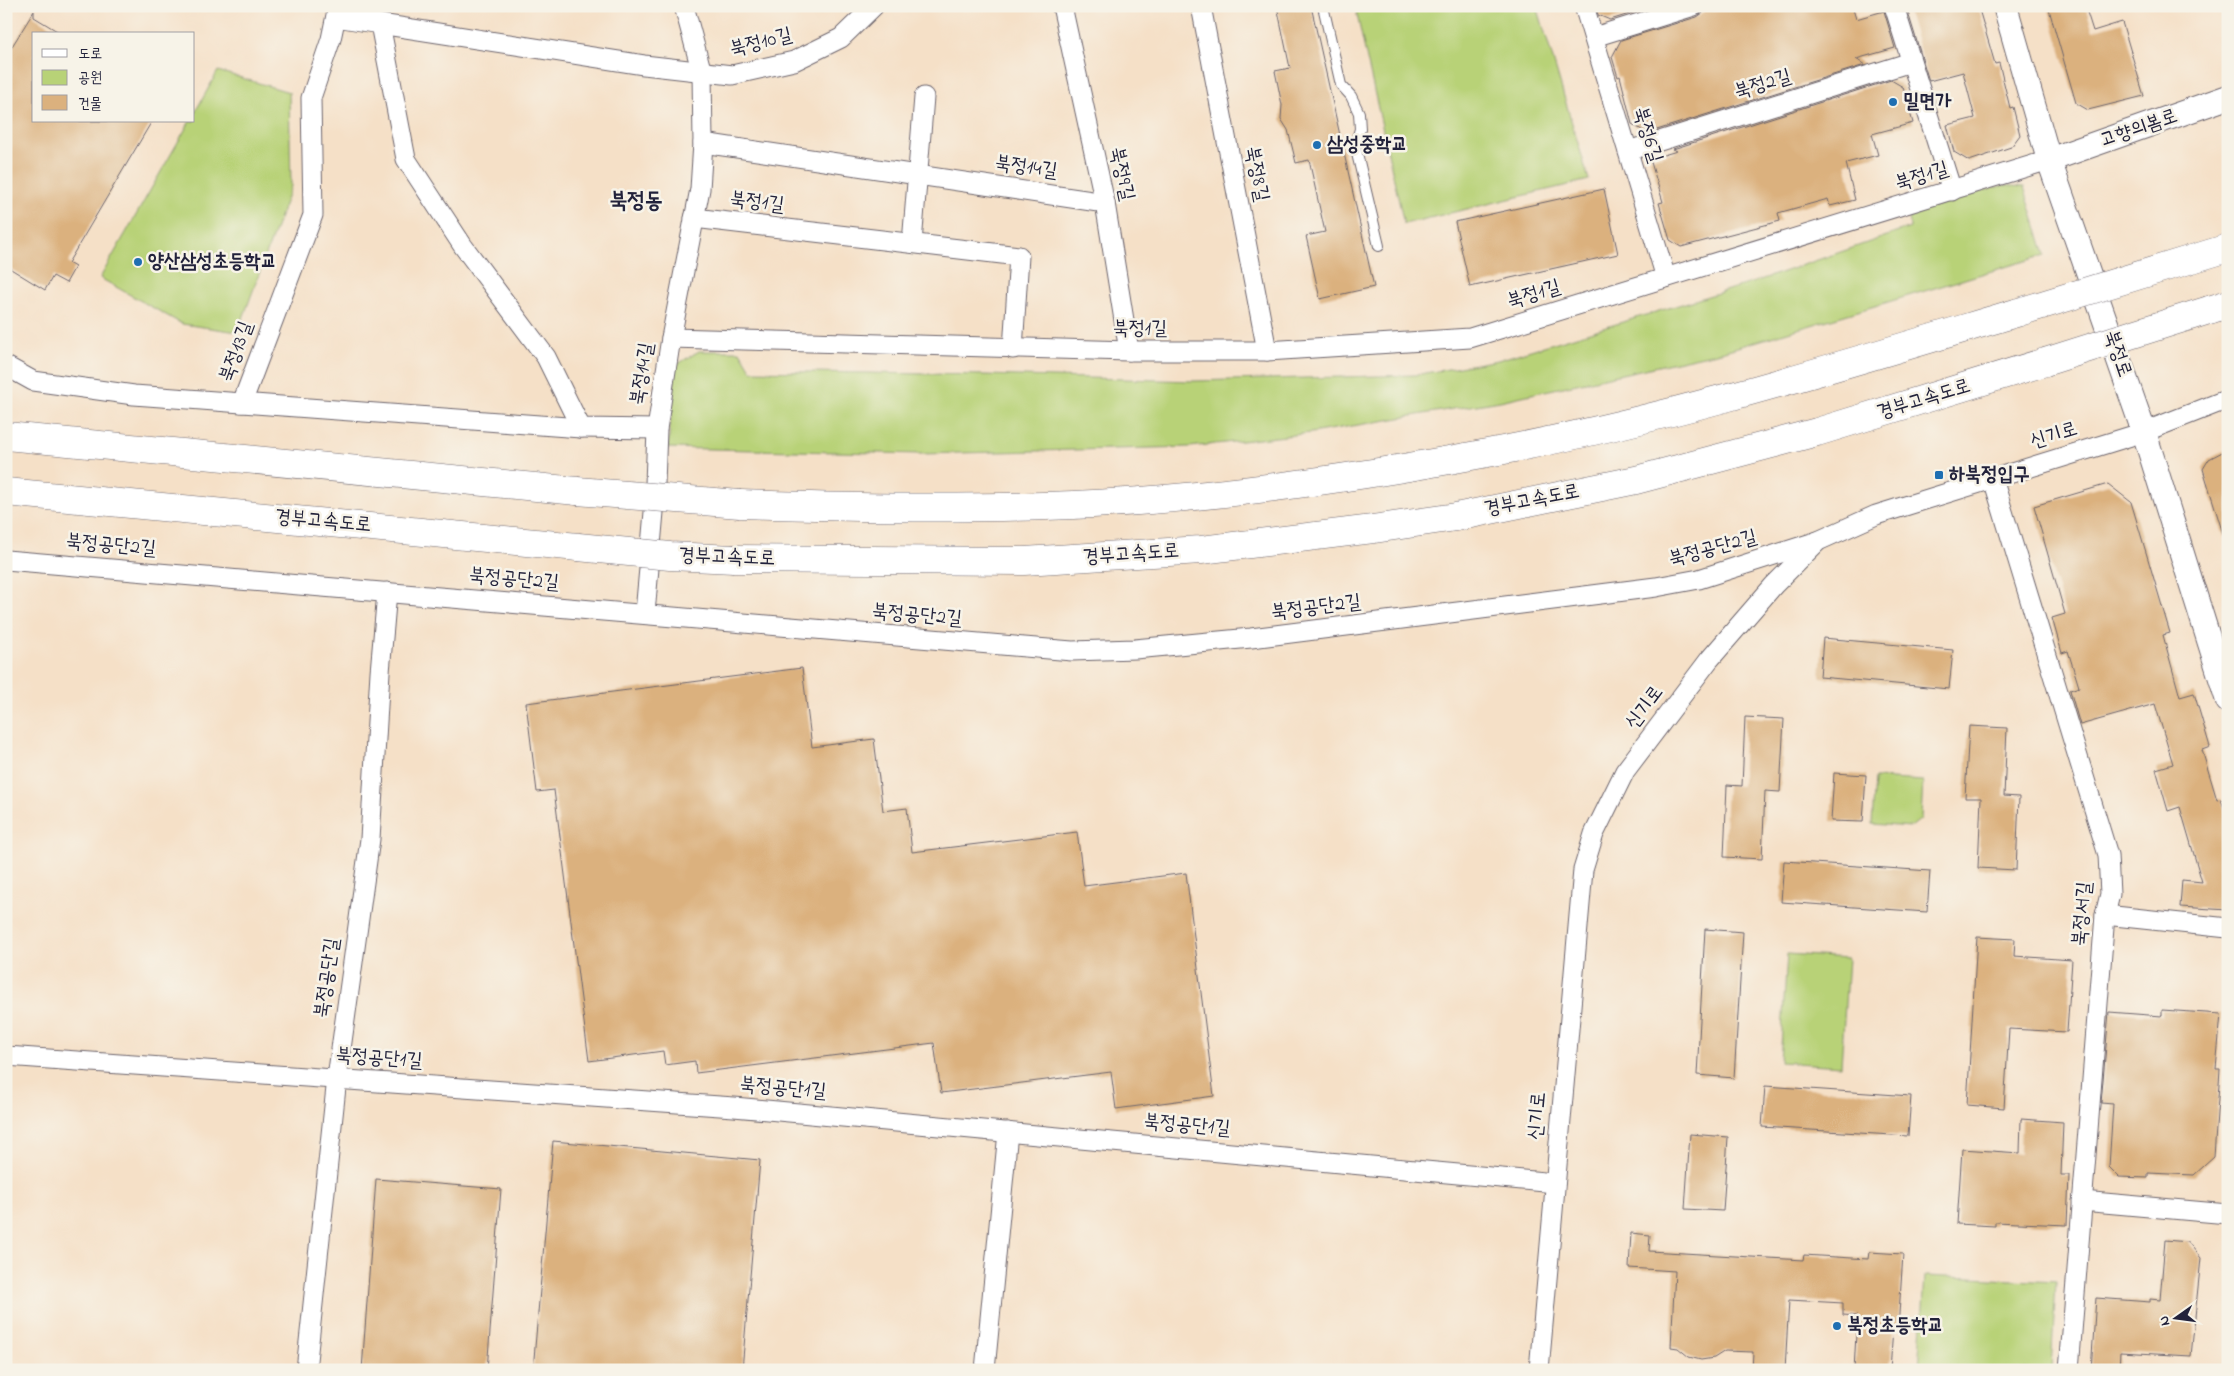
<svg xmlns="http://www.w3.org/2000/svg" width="2234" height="1376" font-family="'Indie Flower','Poor Story',sans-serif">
<rect width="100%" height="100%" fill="#f7f3e8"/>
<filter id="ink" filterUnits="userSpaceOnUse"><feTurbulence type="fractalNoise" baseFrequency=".02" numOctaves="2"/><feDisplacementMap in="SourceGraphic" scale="10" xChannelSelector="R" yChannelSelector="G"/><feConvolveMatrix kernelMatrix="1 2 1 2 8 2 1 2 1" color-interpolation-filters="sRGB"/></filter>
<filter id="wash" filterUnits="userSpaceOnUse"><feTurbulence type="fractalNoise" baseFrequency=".0096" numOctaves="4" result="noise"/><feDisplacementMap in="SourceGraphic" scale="20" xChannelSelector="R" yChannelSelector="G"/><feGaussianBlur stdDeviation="1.12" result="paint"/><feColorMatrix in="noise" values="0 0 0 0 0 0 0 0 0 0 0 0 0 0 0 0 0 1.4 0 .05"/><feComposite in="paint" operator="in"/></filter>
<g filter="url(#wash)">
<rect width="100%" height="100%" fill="#f5e0c7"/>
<g fill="#b8d277" stroke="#6d7a59">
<polygon points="1355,6 1537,6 1589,180 1404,224"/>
<polygon points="218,71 289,92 291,186 238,332 182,324 100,278 190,121 194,121 194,114"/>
<polygon points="2003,185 2024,187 2045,255 1721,352 1500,401 1311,433 1190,447 921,454 668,448 676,365 699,351 740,351 752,371 985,375 1193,381 1415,375 1498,360 1754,282 1910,228 1909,214"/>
<polygon points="1875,778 1923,781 1921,819 1911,827 1872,824"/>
<polygon points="1787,954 1848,958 1841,1066 1780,1062"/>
<polygon points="1925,1276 2056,1282 2051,1370 1919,1370"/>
</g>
<g id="blocks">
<g fill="#dbb17e">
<polygon points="1277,6 1311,6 1374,287 1320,299 1306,236 1325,232 1309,160 1296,163 1288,130 1281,119 1282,105 1275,71 1290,68"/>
<polygon points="1596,6 1655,6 1610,20 1598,15"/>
<polygon points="1705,6 1712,6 1713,11 1730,6 1852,6 1856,19 1884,11 1895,48 1856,59 1865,65 1647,133 1632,124 1620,76 1618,77 1612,57 1621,40 1697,17 1703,13"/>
<polygon points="1906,6 1978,6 1995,64 1999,63 2010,108 2013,107 2020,135 2011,147 1969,161 1954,152 1947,125 1975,118 1963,72 1929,81"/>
<polygon points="2048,6 2085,6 2093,31 2122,22 2144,96 2088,110 2076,103"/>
<polygon points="34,11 34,17 62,34 34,34 34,121 152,121 68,263 75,267 66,283 53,276 45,290 6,266 6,56"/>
<polygon points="1891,80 1903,87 1913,123 1872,134 1878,155 1846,163 1855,200 1830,206 1828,199 1778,213 1780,221 1681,247 1670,240 1659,203 1663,202 1650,159 1677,151 1673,149"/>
<polygon points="1604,189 1618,254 1470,287 1455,222"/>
<polygon points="2228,449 2228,536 2224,537 2203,469 2209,459"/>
<polygon points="2108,484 2131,502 2170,633 2163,635 2180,697 2194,693 2210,747 2202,750 2217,800 2221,799 2228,821 2228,910 2180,907 2182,880 2202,882 2180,807 2168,811 2156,769 2173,764 2155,704 2080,725 2070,690 2079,687 2068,651 2062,653 2052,618 2065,614 2034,506"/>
<polygon points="1823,638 1953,650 1949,689 1820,677"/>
<polygon points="802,668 812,747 874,739 883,811 907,808 912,852 1077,832 1084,886 1186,873 1214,1096 1116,1109 1111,1072 941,1093 934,1043 696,1073 695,1061 665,1065 663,1051 589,1061 554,790 537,792 526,703"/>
<polygon points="1745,717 1784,719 1780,792 1765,791 1762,859 1724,857 1727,785 1742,786"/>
<polygon points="1969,726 2007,728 2004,796 2019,797 2016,870 1978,868 1981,798 1965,798"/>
<polygon points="1834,773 1866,775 1863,822 1831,821"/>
<polygon points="1784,861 1930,871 1927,912 1781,902"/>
<polygon points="1705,929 1743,932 1734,1078 1697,1075"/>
<polygon points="1977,937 2015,939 2014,956 2072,960 2067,1032 2009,1029 2004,1108 1967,1105"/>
<polygon points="2162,1010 2221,1014 2216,1069 2220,1069 2214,1157 2194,1175 2148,1173 2148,1178 2119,1177 2109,1167 2113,1104 2101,1103 2109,1012 2162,1016"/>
<polygon points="1765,1086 1911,1096 1908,1136 1762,1127"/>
<polygon points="2021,1119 2063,1122 2061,1175 2069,1175 2067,1225 1995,1222 1995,1226 1957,1224 1962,1149 2020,1153"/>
<polygon points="1690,1134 1728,1137 1723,1211 1685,1209"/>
<polygon points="553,1141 760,1160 742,1370 533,1370"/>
<polygon points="376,1179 501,1189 487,1370 362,1370"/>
<polygon points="1631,1233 1650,1235 1649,1251 1803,1260 1804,1255 1868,1259 1869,1252 1903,1254 1898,1329 1893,1329 1890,1370 1854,1370 1857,1316 1843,1315 1843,1303 1789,1300 1785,1370 1752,1370 1753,1352 1725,1351 1714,1358 1701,1360 1689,1357 1678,1348 1671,1347 1675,1271 1629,1268"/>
<polygon points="2165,1240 2188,1242 2201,1258 2191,1356 2120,1352 2119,1370 2091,1370 2096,1298 2150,1302 2150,1299 2160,1300"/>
</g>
</g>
</g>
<g filter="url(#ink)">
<use href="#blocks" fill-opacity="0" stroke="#6c646c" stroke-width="1"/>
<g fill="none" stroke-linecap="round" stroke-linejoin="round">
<g stroke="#6c646c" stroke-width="12">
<polyline id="service" points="1323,6 1341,85 1351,96 1359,113 1360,129 1355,145 1379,246"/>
</g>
<g stroke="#6c646c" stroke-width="21">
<g id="minor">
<polyline points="338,6 331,39 311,98 313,215 242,403 581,428 657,429"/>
<polyline points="1062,6 1105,203 1129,351"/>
<polyline points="1201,6 1267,351"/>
<polyline points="1584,6 1666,278"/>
<polyline points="1894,6 1952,191"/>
<polyline points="336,17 380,24 406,159 463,246 546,357 581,428"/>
<polyline points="380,24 644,65 732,75 794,61 841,38 874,6"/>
<polyline points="1594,37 1694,6"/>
<polyline points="703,143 1105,203"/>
<polyline points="1628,151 1911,62"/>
<polyline points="694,218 1019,256 1013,349"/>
<polyline points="912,243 924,97"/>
<polyline points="671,338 1129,351 1267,351 1470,338 2049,160"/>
<polyline points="6,366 33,381 134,395 242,403"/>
<polyline points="1993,479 2108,855 2110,894 2105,915 2069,1370"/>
<polyline points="6,560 1072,651 1135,649 1251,638 1656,587 1699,579 1818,541"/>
<polyline points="645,613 654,512 657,429 671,338 700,189 703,143 702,73 684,6"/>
<polyline points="2105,915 2228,928"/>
<polyline points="6,1056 734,1107 1555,1183"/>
<polyline points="2082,1201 2228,1214"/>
<polyline points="306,1370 337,1078 370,839 380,672 387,592"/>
<polyline points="985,1370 1008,1132"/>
<polyline points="1539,1370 1583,870 1594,834 1625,771 1709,660 1774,585 1818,541 1876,515 2144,432 2228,399"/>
</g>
</g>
<g stroke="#6c646c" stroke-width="26">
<g id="tertiary">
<polyline points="2005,6 2049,160 2144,432 2228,701"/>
<polyline points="2049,160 2228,97"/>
</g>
</g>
<g stroke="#6c646c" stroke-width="29">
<g id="motorway">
<polyline points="2192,259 2228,248"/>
<polyline points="2209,310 2228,304"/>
<polyline points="6,436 577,491"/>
<polyline points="6,492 578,547"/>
<path d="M740 504C858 508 976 510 1093 504 1223 497 1354 478 1482 454 1664 421 1842 365 2019 312"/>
<polyline points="734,559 1024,561 1201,550 1373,529 1456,517 1636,480 1817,432 2045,362"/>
</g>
</g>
<use href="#service" stroke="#fff" stroke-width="10"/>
<use href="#minor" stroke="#fff" stroke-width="19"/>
<use href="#tertiary" stroke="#fff" stroke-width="24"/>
<use href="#motorway" stroke="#fff" stroke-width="28"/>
<g stroke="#6c646c" stroke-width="29" stroke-linecap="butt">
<g id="motorway-bridge">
<polyline points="2019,312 2192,259"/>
<polyline points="2045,362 2209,310"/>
<polyline points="577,491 740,504"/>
<polyline points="578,547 670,556 734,559"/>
</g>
</g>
<use href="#motorway-bridge" stroke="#fff" stroke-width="28"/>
</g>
</g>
<g fill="#1f6fb2" stroke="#f7f3e8" stroke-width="2">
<circle cx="1893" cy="102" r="5"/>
<circle cx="1317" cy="145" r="5"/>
<circle cx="138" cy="262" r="5"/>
<rect x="1934" y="470" width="10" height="10" rx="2.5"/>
<circle cx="1837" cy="1326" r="5"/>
</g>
<g text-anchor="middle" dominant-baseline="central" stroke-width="5" stroke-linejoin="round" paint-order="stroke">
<g font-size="20" fill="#22223b" stroke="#f7f3e8">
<text transform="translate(761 43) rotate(-14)">북정10길</text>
<text transform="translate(1763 85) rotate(-17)">북정2길</text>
<text transform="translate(2139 129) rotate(-19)">고향의봄로</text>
<text transform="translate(1647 135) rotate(73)">북정6길</text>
<text transform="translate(1026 168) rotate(8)">북정14길</text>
<text transform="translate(1121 174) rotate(78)">북정9길</text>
<text transform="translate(1256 174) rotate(79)">북정8길</text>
<text transform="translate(1922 177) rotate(-17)">북정1길</text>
<text transform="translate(757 203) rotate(7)">북정1길</text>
<text transform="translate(1534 295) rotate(-17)">북정1길</text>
<text x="1140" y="329">북정1길</text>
<text transform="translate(237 352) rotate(-70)">북정13길</text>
<text transform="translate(2117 354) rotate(71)">북정로</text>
<text transform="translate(643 374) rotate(-81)">북정14길</text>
<text transform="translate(1924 400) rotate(-17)">경부고속도로</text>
<text transform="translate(2054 436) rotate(-17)">신기로</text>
<text transform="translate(1532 501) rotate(-11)">경부고속도로</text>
<text transform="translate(323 522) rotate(5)">경부고속도로</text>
<text transform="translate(111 546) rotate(5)">북정공단2길</text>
<text transform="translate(1713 549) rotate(-15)">북정공단2길</text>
<text transform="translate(1131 555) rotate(-4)">경부고속도로</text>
<text transform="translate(727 558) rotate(2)">경부고속도로</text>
<text transform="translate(514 580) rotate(5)">북정공단2길</text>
<text transform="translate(1316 608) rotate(-7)">북정공단2길</text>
<text transform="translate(917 616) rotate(5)">북정공단2길</text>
<text transform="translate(1645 708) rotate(-53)">신기로</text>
<text transform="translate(2083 914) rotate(-85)">북정서길</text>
<text transform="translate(328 978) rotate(-82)">북정공단길</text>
<text transform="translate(379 1059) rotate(4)">북정공단1길</text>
<text transform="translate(783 1089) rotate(5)">북정공단1길</text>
<text transform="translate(1538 1116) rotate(-85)">신기로</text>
<text transform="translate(1187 1126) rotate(5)">북정공단1길</text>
</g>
<g font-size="20" font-weight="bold" fill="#22223b" stroke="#f7f3e8" text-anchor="start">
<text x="1903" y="102">밀면가</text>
<text x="1327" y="145">삼성중학교</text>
<text x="148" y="262">양산삼성초등학교</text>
<text x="1949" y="475">하북정입구</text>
<text x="1847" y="1326">북정초등학교</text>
</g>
<g font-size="22" font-weight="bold" fill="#22223b" stroke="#f7f3e8">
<text x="636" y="202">북정동</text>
</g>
</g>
<rect width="2234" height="1376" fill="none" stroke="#f7f3e8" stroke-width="25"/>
<rect x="32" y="32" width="162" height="90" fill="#f7f3e8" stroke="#a29fa3"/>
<rect x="42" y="49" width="25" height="8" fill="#ffffff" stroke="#a29fa3"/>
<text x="78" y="58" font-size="15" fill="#22223b">도로</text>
<rect x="42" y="70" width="25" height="15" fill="#b8d277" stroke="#a29fa3"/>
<text x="78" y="82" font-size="15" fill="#22223b">공원</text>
<rect x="42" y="95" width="25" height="15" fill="#dbb17e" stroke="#a29fa3"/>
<text x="78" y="108" font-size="15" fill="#22223b">건물</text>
<g transform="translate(2176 1318) rotate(256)" stroke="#f7f3e8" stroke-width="4" paint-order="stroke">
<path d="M0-4L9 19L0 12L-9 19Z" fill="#22223b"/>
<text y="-8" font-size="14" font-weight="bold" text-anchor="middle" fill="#22223b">N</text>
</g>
</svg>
